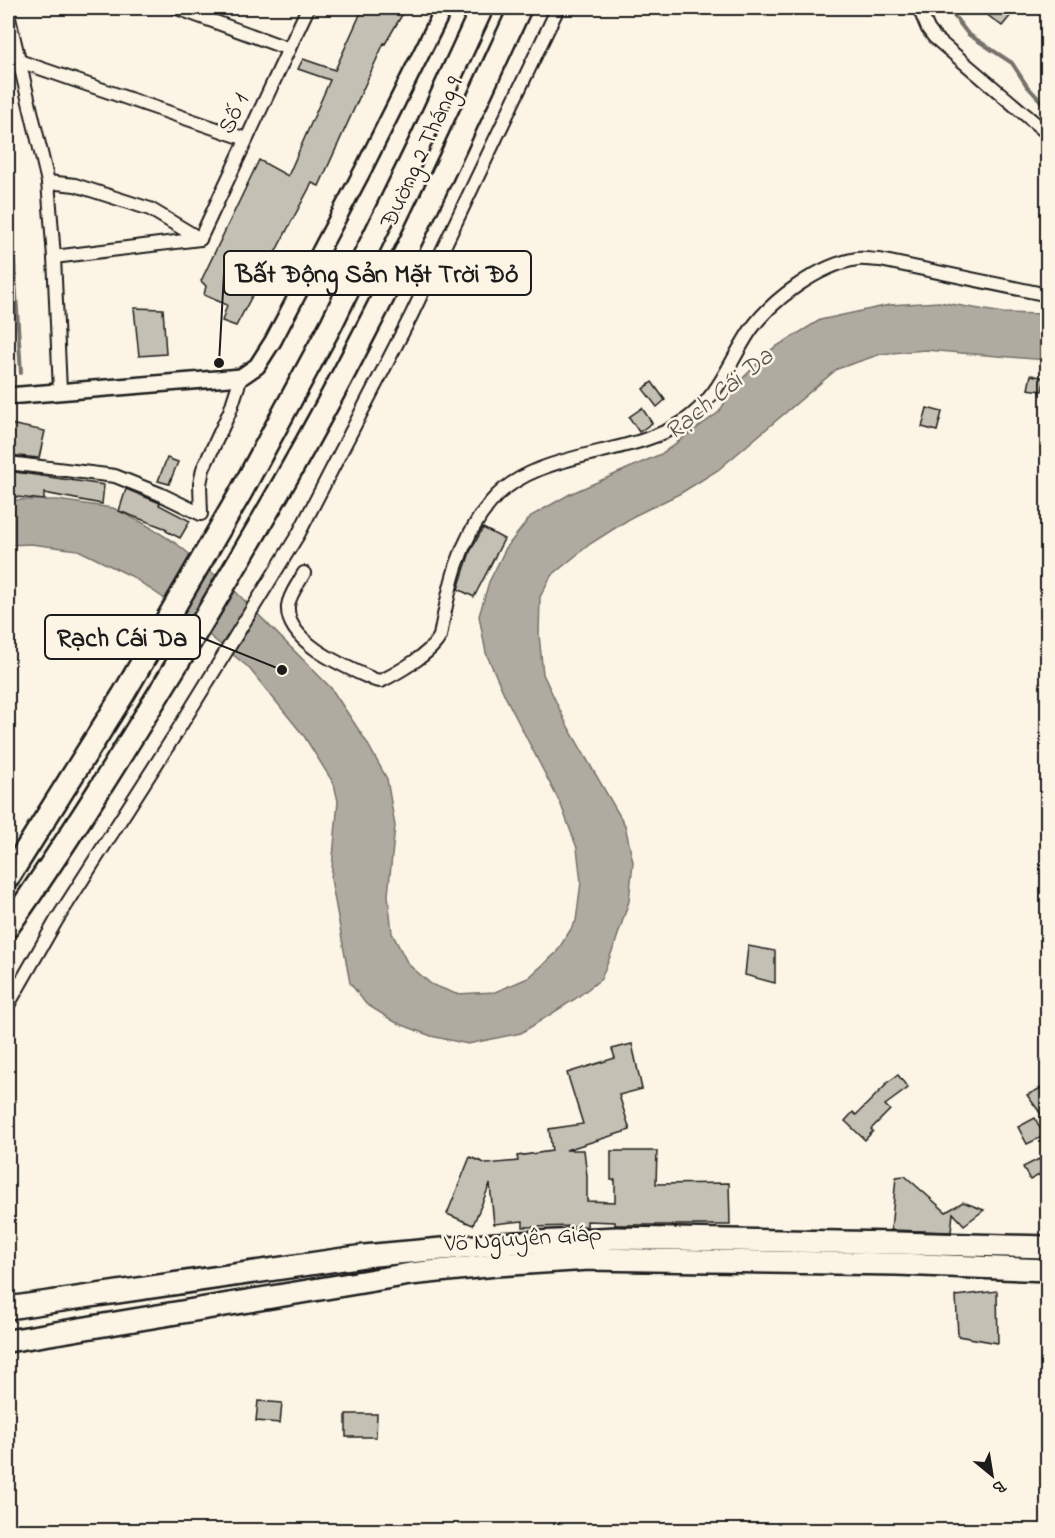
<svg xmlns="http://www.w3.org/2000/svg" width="1055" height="1538" font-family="'Indie Flower',sans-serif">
<rect width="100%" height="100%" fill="#fcf5e5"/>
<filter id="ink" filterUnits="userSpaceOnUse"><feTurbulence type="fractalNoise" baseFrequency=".0167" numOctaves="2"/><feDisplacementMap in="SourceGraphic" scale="12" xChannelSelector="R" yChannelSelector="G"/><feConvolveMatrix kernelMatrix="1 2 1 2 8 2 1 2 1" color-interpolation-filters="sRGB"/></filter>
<g filter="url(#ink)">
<polygon fill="#b0aba1" stroke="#75726c" stroke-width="1.5" points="939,302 1003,313 1047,314 1047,360 925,350 881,354 837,369 718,470 681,493 634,516 590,544 551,576 540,597 539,635 543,674 567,725 625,825 633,862 629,901 615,944 601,979 575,999 521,1033 468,1044 431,1036 395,1022 366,1004 350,983 331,879 338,801 334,784 304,736 248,667 162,597 131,576 78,550 31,544 8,545 8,500 57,500 113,508 145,524 177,544 235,591 331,688 366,741 387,779 395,826 388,895 392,933 408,964 431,984 456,994 495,992 528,978 556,953 576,921 581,882 577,848 561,805 505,696 486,653 479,616 489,582 506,548 531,516 570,494 661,454 719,412 736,385 772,349 820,320 889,305"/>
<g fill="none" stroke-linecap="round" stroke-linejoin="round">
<g stroke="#75726c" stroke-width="4">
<polyline points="948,8 968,34 1012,63 1027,86 1048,109"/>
<polyline points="8,225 14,263 21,373"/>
</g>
</g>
<g fill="#c4c0b3" stroke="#1c1c1c" stroke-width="1.5">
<polygon points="363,8 406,8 385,44 384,43 319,186 312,183 236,326 222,321 227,305 204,295 206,286 201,281 259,160 288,176 298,153 330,80 298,69 303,59 335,70"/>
<polygon points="978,8 1017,8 1002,26"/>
<polygon points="134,308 163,309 166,354 139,356"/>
<polygon points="1031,375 1045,378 1042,391 1028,389"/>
<polygon points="652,382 665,400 657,407 643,389"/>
<polygon points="642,408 652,423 639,432 629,417"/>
<polygon points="927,408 942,412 937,431 922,427"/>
<polygon points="10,424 45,431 39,458 8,455"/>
<polygon points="167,458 178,462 169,484 158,481"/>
<polygon points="8,471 104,485 102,504 44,493 44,500 8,496"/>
<polygon points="126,489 160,503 159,505 190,521 180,538 166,531 167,529 119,511"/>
<polygon points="483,528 504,539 474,597 458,589 470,552"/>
<polygon points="748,946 775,951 775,983 745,975"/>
<polygon points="632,1044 642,1089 619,1095 630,1130 566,1150 584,1150 587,1176 587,1201 615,1202 615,1180 611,1180 611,1151 657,1151 656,1184 729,1183 730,1225 615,1225 615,1222 587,1221 587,1226 523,1227 523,1221 494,1224 490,1184 473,1225 447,1214 470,1157 487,1164 518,1161 517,1156 552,1151 549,1129 583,1124 567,1073 615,1058 612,1049"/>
<polygon points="898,1075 908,1088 885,1105 890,1110 871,1129 873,1131 865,1140 845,1121 853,1112 856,1115 886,1085 885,1084"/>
<polygon points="1043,1087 1047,1093 1047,1112 1041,1114 1027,1095"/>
<polygon points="1035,1118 1044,1136 1027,1144 1018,1127"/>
<polygon points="1039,1159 1045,1172 1030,1180 1023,1167"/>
<polygon points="905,1176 946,1212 963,1202 984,1210 964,1225 953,1213 951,1232 891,1230 896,1177"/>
<polygon points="997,1291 998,1343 958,1336 956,1296"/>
<polygon points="258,1401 282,1403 280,1423 256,1421"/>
<polygon points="346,1414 377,1414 376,1437 346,1437"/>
</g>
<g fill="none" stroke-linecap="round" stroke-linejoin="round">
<g stroke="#1c1c1c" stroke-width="16">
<g id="minor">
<polyline points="177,8 289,49"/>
<polyline points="919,8 928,29 934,37 1048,134"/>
<polyline points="1043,8 1048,12"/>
<polyline points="8,14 48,182 54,257 60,391"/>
<polyline points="19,61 246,139"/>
<polyline points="48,182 75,185 150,209 200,239"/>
<polyline points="200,239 308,8"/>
<polyline points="54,257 200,239"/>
<polyline points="8,463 115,476 160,494 201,514 200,484 203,469 230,411 241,377"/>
<path d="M304 573C299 583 289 595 288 606 285 643 348 668 375 680L381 681C399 672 432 653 440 636 449 587 458 541 491 502 535 449 629 458 683 422 720 396 727 366 750 331 771 300 819 265 857 259 864 258 872 260 880 260L1048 295"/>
<polyline points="8,1005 56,921 176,733 299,533 411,316 558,8"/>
</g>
</g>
<g stroke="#1c1c1c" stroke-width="20">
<polyline id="tertiary" points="8,396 241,377 257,366 273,341 363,170 444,8"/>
</g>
<g stroke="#1c1c1c" stroke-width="26">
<g id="trunk">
<polyline points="8,878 123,695 240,494 331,325 422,138 482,8"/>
<path d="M8 927C72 836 130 741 188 646 248 546 307 446 360 342 417 233 468 120 520 8"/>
<polyline points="8,1308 364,1256 497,1244 617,1238 897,1243 1048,1247"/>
<polyline points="8,1341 410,1274 496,1265 589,1259 897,1264 1048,1270"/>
</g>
</g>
<use href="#minor" stroke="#fcf5e5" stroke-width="12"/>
<use href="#tertiary" stroke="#fcf5e5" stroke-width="15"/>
<use href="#trunk" stroke="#fcf5e5" stroke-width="21"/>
</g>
</g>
<g text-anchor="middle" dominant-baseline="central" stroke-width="5" stroke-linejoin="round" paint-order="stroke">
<g font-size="24" fill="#1c1c1c" stroke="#fcf5e5">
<text transform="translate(235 114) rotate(-65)">Số 1</text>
<text transform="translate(423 153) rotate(-65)">Đường 2 Tháng 9</text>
<text transform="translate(523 1240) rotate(-4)">Võ Nguyên Giáp</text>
</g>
<g font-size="26" font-style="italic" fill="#575551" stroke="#fcf5e5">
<text transform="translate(720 395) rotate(-39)">Rạch Cái Da</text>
</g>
</g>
<path fill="none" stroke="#1c1c1c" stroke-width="2" d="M219 363L224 273M282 670L200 637"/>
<g fill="#1c1c1c" stroke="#fcf5e5" stroke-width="2">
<circle cx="219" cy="363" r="6"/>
<circle cx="282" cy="670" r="6"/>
</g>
<g fill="#fcf5e5" stroke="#1c1c1c" stroke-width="2">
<rect x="224" y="251" width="307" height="44" rx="6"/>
<rect x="45" y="615" width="155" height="44" rx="6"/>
</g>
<g font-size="26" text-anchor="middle" font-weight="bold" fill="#1c1c1c">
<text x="377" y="282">Bất Động Sản Mặt Trời Đỏ</text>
<text x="122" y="646">Rạch Cái Da</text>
</g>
<rect width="1055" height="1538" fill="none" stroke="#fcf5e5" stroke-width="30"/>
<rect x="15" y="15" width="1025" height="1508" fill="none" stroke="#1c1c1c" stroke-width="2" filter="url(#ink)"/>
<g transform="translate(992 1475) rotate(150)" stroke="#fcf5e5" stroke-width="4.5" paint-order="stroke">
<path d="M0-4.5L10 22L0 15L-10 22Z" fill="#1c1c1c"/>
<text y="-9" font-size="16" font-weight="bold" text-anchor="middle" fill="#1c1c1c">B</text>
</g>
</svg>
